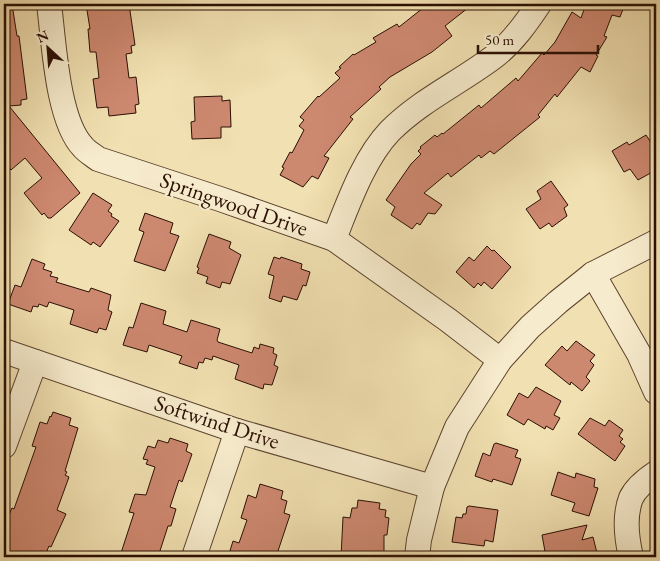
<svg xmlns="http://www.w3.org/2000/svg" width="660" height="561" font-family="'EB Garamond',serif">
<rect width="100%" height="100%" fill="#f1e0b1"/>
<filter id="stains"><feTurbulence type="fractalNoise" baseFrequency=".004" numOctaves="4"/><feColorMatrix values="0 0 0 0 .2 0 0 0 0 .09 0 0 0 0 .02 0 0 0 .5 -.17"/></filter>
<radialGradient id="worn" r=".72"><stop offset=".6" stop-color="#630" stop-opacity="0"/><stop offset="1" stop-color="#630" stop-opacity=".3"/></radialGradient>
<g fill="#cd8870" stroke="#2b0f03">
<polygon points="4,4 12,4 17,36 19,36 27,99 21,100 21,105 9,106 80,193 51,218 48,218 44,213 42,215 24,193 42,178 25,158 11,170 4,161"/>
<polygon points="86,4 129,4 135,45 131,46 132,53 126,54 129,78 136,77 139,104 135,105 136,113 109,116 108,107 97,108 93,79 99,78 96,52 90,52 88,29 90,29"/>
<polygon points="428,4 473,4 445,26 452,36 432,52 390,77 379,87 381,89 350,117 353,119 324,156 329,158 318,179 312,176 303,187 280,175 284,168 282,167 290,152 292,153 304,130 299,126 304,120 300,117 318,96 319,97 340,78 335,73 341,68 339,67 353,54 354,55 376,42 373,38 397,24 399,27"/>
<polygon points="586,4 625,4 620,17 612,15 604,36 607,37 596,55 598,56 590,72 581,67 557,97 555,94 538,115 540,117 494,154 490,151 481,158 479,155 451,177 448,173 424,193 442,205 435,214 428,213 420,225 417,223 412,229 391,215 395,207 386,200 411,164 421,154 418,151 421,148 420,147 435,135 437,137 442,133 443,134 479,105 481,108 516,78 518,81 542,53 544,55 555,42 572,12 581,18"/>
<polygon points="222,96 222,101 230,100 231,127 221,127 221,138 192,139 191,122 195,121 194,97"/>
<polygon points="646,135 652,144 656,142 656,170 638,180 630,169 624,172 612,151 627,142 629,145"/>
<polygon points="551,181 568,205 564,208 567,216 552,227 549,223 540,229 526,209 541,199 537,191"/>
<polygon points="93,193 112,205 108,211 112,214 111,216 119,221 100,247 93,242 91,245 69,230"/>
<polygon points="145,213 173,223 170,233 179,236 165,271 134,261 144,232 139,230"/>
<polygon points="209,234 231,242 229,248 241,255 230,284 222,282 220,288 206,283 208,277 197,273 199,268 197,267"/>
<polygon points="487,246 492,251 494,250 511,267 492,289 484,282 481,286 478,283 474,288 456,272 469,257 474,261"/>
<polygon points="274,257 280,259 281,257 302,264 301,269 310,272 306,286 303,285 297,300 283,296 281,302 269,298 274,276 268,274"/>
<polygon points="32,259 45,264 43,269 52,272 50,276 58,278 56,282 89,292 91,288 111,295 108,310 112,312 106,330 99,328 97,333 70,324 74,310 49,302 47,307 39,304 38,307 33,306 31,312 8,304 15,285 21,287"/>
<polygon points="141,303 166,311 163,324 187,332 191,320 220,329 217,340 218,342 252,353 254,347 259,349 260,344 274,348 273,353 277,355 274,365 278,367 272,385 264,384 263,389 235,379 239,365 213,356 212,360 205,358 203,363 199,362 197,369 179,363 182,356 149,345 147,352 123,345 129,327 133,328"/>
<polygon points="576,341 595,355 590,361 594,365 586,377 590,381 582,391 571,382 570,385 545,365 562,346 567,351"/>
<polygon points="536,387 561,401 554,415 560,418 553,430 546,426 545,429 528,419 524,425 507,415 519,393 528,398"/>
<polygon points="53,412 71,418 69,425 78,428 65,471 67,472 65,475 69,477 57,510 66,514 51,547 49,546 46,553 41,551 38,557 4,557 4,544 8,533 4,531 4,526 12,508 14,509 36,447 32,446 40,422 47,424 50,416 51,417"/>
<polygon points="590,418 605,426 609,420 623,430 619,436 623,439 620,442 625,446 615,461 578,434"/>
<polygon points="170,438 188,444 186,451 192,454 182,482 179,480 170,507 176,509 171,526 168,526 158,557 135,557 121,553 134,513 129,512 135,494 146,495 155,467 146,464 148,460 143,459 148,446 155,448 158,440 168,443"/>
<polygon points="496,443 518,450 515,457 521,459 512,485 493,479 492,482 475,476 483,453 490,456 494,444"/>
<polygon points="558,472 575,478 576,473 595,479 594,487 598,488 589,516 572,511 575,503 551,495"/>
<polygon points="260,484 283,491 281,499 287,501 284,513 290,515 276,557 228,557 233,541 239,543 247,520 241,518 248,495 256,498"/>
<polygon points="358,500 380,503 379,509 386,510 385,517 389,518 387,535 384,535 384,557 341,557 343,517 350,518 352,508 357,508"/>
<polygon points="469,506 498,510 493,542 485,540 484,546 452,542 456,517 462,518 463,514 466,514 467,507"/>
<polygon points="587,525 582,540 593,537 598,557 546,557 542,535"/>
</g>
<g fill="none" stroke-linecap="round" stroke-linejoin="round">
<g stroke="#5c432e" stroke-width="26">
<g id="minor">
<path d="M49 4C54 42 57 120 83 147 87 152 93 155 98 159L220 199 334 239 448 320 500 360"/>
<path d="M334 239C348 204 364 158 390 131 421 100 461 82 495 56 513 42 527 22 539 4"/>
<polyline points="593,274 639,354 656,392"/>
<polyline points="4,351 237,431 432,487"/>
<polyline points="4,446 35,362"/>
<polyline points="194,557 237,431"/>
<polyline points="417,557 419,540 432,487 457,427 500,360 530,327 558,302 593,274 656,242"/>
<path d="M631 557C627 540 624 516 631 498 636 487 647 479 656 473"/>
</g>
</g>
<use href="#minor" stroke="#f6ebcc" stroke-width="24"/>
</g>
<g text-anchor="middle" dominant-baseline="central" stroke-width="4" stroke-linejoin="round" paint-order="stroke">
<g font-size="22" fill="#2b0f03" stroke="#f6ebcc">
<text transform="translate(234 204) rotate(19)">Springwood Drive</text>
<text transform="translate(217 422) rotate(18)">Softwind Drive</text>
</g>
</g>
<rect width="660" height="561" fill="none" stroke="#f1e0b1" stroke-width="20"/>
<rect x="5" y="5" width="650" height="551" fill="none" stroke="#2b0f03" stroke-width="2.5"/>
<rect x="10" y="10" width="640" height="541" fill="none" stroke="#2b0f03"/>
<g transform="translate(48 48) rotate(334)" stroke="#f6ebcc" stroke-width="4" paint-order="stroke">
<path d="M0-4L9 19L0 12L-9 19Z" fill="#2b0f03"/>
<text y="-8" font-size="14" font-weight="bold" text-anchor="middle" fill="#2b0f03">N</text>
</g>
<path d="M478 45v8h120v-8" fill="none" stroke="#2b0f03" stroke-width="2.5"/>
<text x="485" y="45" font-size="15" fill="#2b0f03" stroke="#f6ebcc" stroke-width="4" paint-order="stroke">50 m</text>
<rect width="100%" height="100%" filter="url(#stains)"/>
<rect width="100%" height="100%" fill="url(#worn)"/>
</svg>
